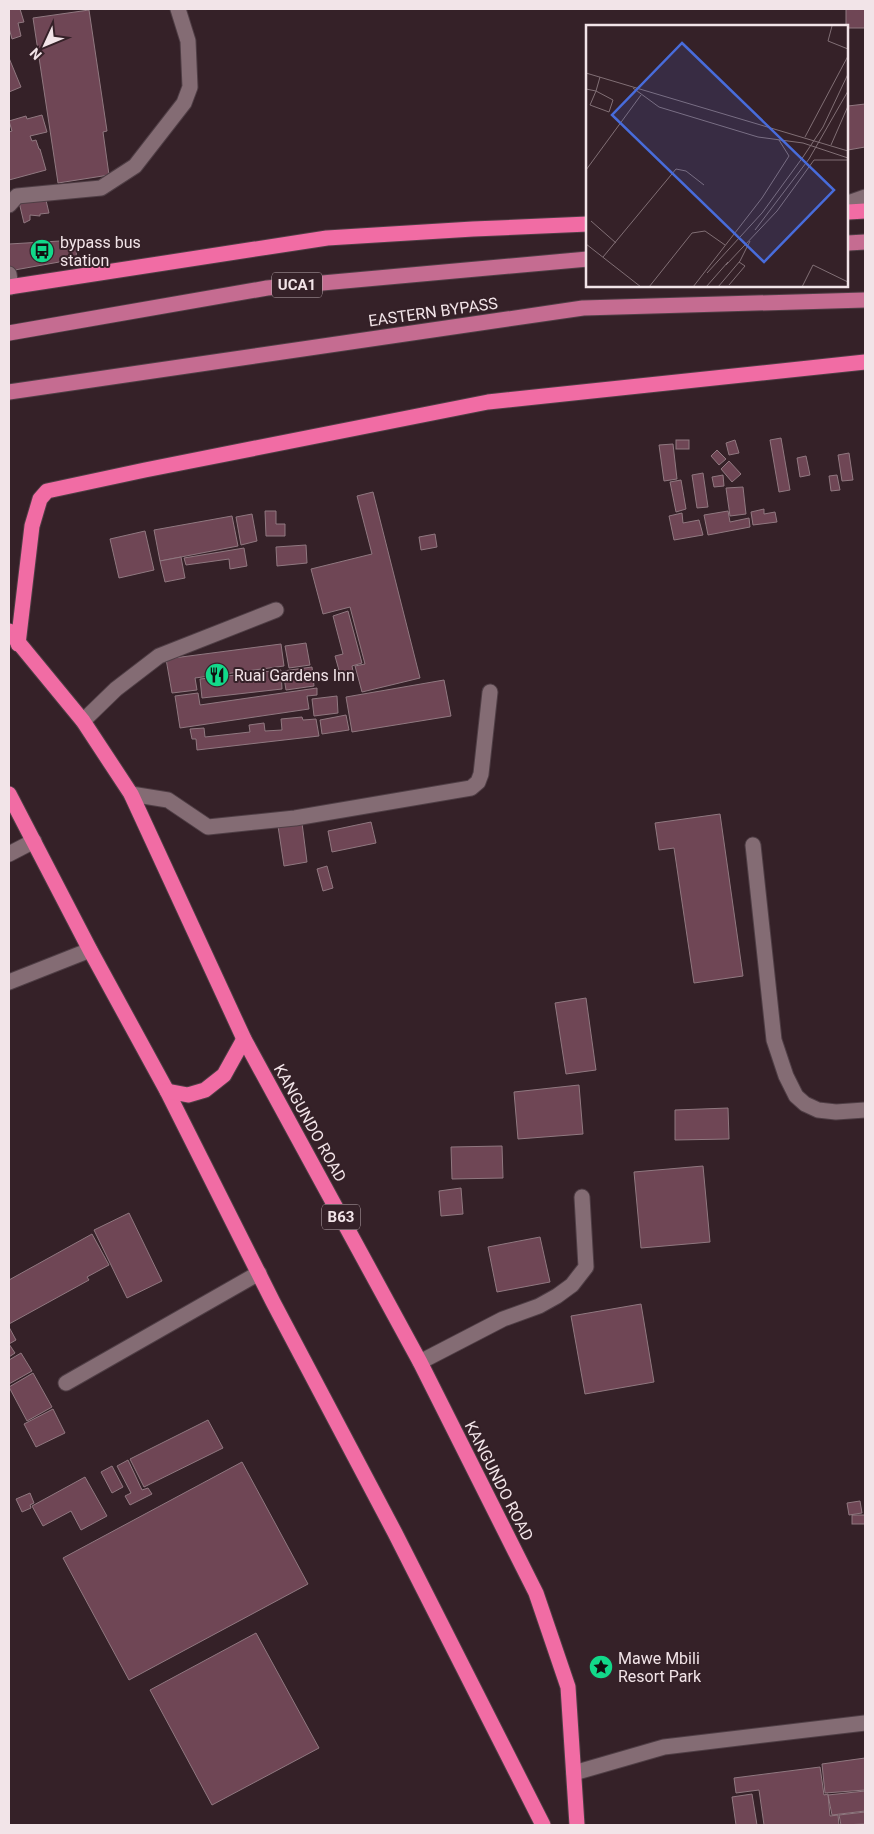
<svg xmlns="http://www.w3.org/2000/svg" width="874" height="1834" font-family="Roboto,sans-serif">
<rect width="100%" height="100%" fill="#352128"/>
<g fill="#6f4655" stroke="#907880">
<polygon points="9,9 20,9 24,22 18,23 21,36 12,39 9,28"/>
<polygon points="846,9 865,9 865,28 848,28 846,26"/>
<polygon points="89,10 107,131 103,132 109,175 58,183 33,18"/>
<polygon points="9,58 21,87 9,92"/>
<polygon points="865,104 865,147 848,150 848,106"/>
<polygon points="42,115 47,132 30,136 32,141 36,140 39,149 40,149 46,170 9,180 9,132 12,131 9,121 26,116 27,119"/>
<polygon points="45,196 49,213 40,214 40,216 30,215 30,220 24,223 19,202"/>
<polygon points="77,240 76,259 9,271 9,244"/>
<polygon points="781,438 790,490 779,492 770,440"/>
<rect x="676" y="440" width="13" height="9"/>
<polygon points="735,440 739,453 729,455 726,443"/>
<polygon points="673,444 677,479 664,481 659,445"/>
<polygon points="717,450 726,459 719,465 711,456"/>
<polygon points="849,453 853,480 842,481 838,455"/>
<polygon points="806,456 810,475 800,477 797,458"/>
<polygon points="729,461 741,474 732,482 721,469"/>
<polygon points="703,473 708,507 697,508 692,475"/>
<polygon points="723,475 724,486 714,487 712,477"/>
<polygon points="837,475 840,490 831,491 829,476"/>
<polygon points="681,480 686,509 676,512 670,482"/>
<polygon points="743,487 746,514 730,516 726,488"/>
<polygon points="373,492 420,678 362,692 355,666 365,664 350,607 323,614 311,569 372,554 357,496"/>
<polygon points="764,509 764,514 775,512 777,522 753,525 751,512"/>
<polygon points="265,511 276,511 276,524 285,524 285,536 266,536"/>
<polygon points="728,511 730,522 749,518 750,527 708,535 704,515"/>
<polygon points="682,513 683,523 699,520 703,535 674,540 669,516"/>
<polygon points="252,514 257,541 241,545 236,517"/>
<polygon points="232,516 238,546 160,561 154,530"/>
<polygon points="145,531 154,570 119,578 110,539"/>
<polygon points="435,534 437,547 421,550 419,537"/>
<polygon points="306,545 307,563 277,566 276,547"/>
<polygon points="244,548 247,566 230,569 229,559 186,565 184,558"/>
<polygon points="181,557 185,578 165,582 160,561"/>
<polygon points="348,611 362,663 352,666 353,671 340,674 335,656 343,654 333,616"/>
<polygon points="306,643 310,665 289,668 285,646"/>
<polygon points="281,644 284,666 195,678 197,690 172,693 166,659"/>
<polygon points="312,667 314,686 286,690 283,671"/>
<polygon points="281,670 282,689 202,698 200,679"/>
<polygon points="444,680 451,716 352,732 346,697"/>
<polygon points="317,688 317,695 307,696 309,709 180,728 175,696 198,693 200,705"/>
<polygon points="337,696 338,713 314,716 312,699"/>
<polygon points="346,715 349,730 322,734 320,720"/>
<polygon points="302,717 303,720 316,719 319,736 197,750 196,739 192,739 190,729 204,728 205,737 250,732 249,725 264,723 265,731 282,730 281,719"/>
<polygon points="720,814 743,976 694,983 674,848 659,850 655,823"/>
<polygon points="371,822 376,843 332,852 328,831"/>
<polygon points="302,823 307,862 284,866 278,826"/>
<polygon points="327,866 333,888 323,891 317,869"/>
<polygon points="586,998 596,1070 566,1074 555,1003"/>
<polygon points="579,1085 583,1134 518,1139 514,1092"/>
<polygon points="728,1108 729,1139 675,1140 675,1110"/>
<polygon points="502,1146 503,1178 452,1179 451,1147"/>
<polygon points="703,1166 710,1242 641,1248 634,1172"/>
<polygon points="461,1188 463,1214 441,1216 439,1191"/>
<polygon points="129,1213 162,1281 127,1298 94,1230"/>
<polygon points="92,1234 109,1265 87,1277 89,1280 9,1324 9,1280"/>
<polygon points="540,1237 550,1282 497,1292 488,1247"/>
<polygon points="641,1304 654,1382 585,1394 571,1316"/>
<polygon points="9,1327 16,1340 9,1344 15,1353 9,1357"/>
<polygon points="21,1353 32,1371 9,1384 9,1360"/>
<polygon points="33,1373 52,1407 27,1421 9,1387"/>
<polygon points="53,1409 65,1433 36,1447 24,1424"/>
<polygon points="208,1420 223,1448 144,1487 130,1459"/>
<polygon points="128,1460 142,1490 148,1488 152,1494 130,1505 125,1496 131,1493 117,1466"/>
<polygon points="242,1462 308,1584 129,1680 63,1558"/>
<polygon points="112,1466 123,1487 112,1493 101,1472"/>
<polygon points="85,1477 107,1516 81,1530 71,1511 43,1526 32,1506"/>
<polygon points="30,1493 34,1503 30,1505 31,1508 22,1512 16,1499"/>
<polygon points="860,1501 862,1513 849,1515 847,1503"/>
<rect x="852" y="1515" width="13" height="9"/>
<polygon points="256,1633 319,1748 212,1805 150,1690"/>
<polygon points="865,1758 865,1790 825,1793 822,1764"/>
<polygon points="820,1767 824,1795 828,1794 830,1816 838,1815 839,1825 764,1825 759,1790 736,1793 734,1778"/>
<polygon points="865,1791 865,1811 832,1815 828,1795"/>
<polygon points="752,1794 757,1825 736,1825 732,1797"/>
<polygon points="865,1812 865,1824 841,1825 839,1815"/>
</g>
<g fill="none" stroke-linecap="round" stroke-linejoin="round">
<g stroke="#4f3e45" stroke-width="17">
<g id="lane">
<polyline points="9,205 17,196 101,188 135,166 184,103 190,87 188,41 178,9"/>
<polyline points="9,274 11,287"/>
<polyline points="83,721 116,689 159,656 276,610"/>
<polyline points="131,794 168,800 208,827 295,818 471,788 478,782 481,774 490,692"/>
<polyline points="9,854 34,841"/>
<polyline points="9,982 90,950"/>
<polyline points="420,1362 503,1319 539,1306 557,1296 572,1285 586,1267 582,1197"/>
<polyline points="66,1383 259,1273"/>
</g>
</g>
<g stroke="#4f3e45" stroke-width="17">
<g id="street">
<polyline points="848,203 865,197"/>
<polyline points="753,845 774,1040 786,1076 796,1096 805,1104 818,1110 836,1112 865,1110"/>
<polyline points="574,1773 664,1747 865,1723"/>
</g>
</g>
<g stroke="#4f3e45" stroke-width="17">
<g id="primary">
<polyline points="848,243 865,242"/>
<polyline points="9,333 267,288 588,259"/>
<polyline points="9,392 583,308 865,300"/>
</g>
</g>
<g stroke="#4f3e45" stroke-width="17">
<g id="highway">
<polyline points="848,212 865,211"/>
<polyline points="9,287 327,238 473,229 588,224"/>
<polyline points="9,631 83,721 131,794 244,1039 420,1362 536,1593 568,1687 577,1825"/>
<polyline points="18,644 32,526 40,499 47,491 145,470 488,402 865,362"/>
<polyline points="9,794 90,950 167,1091 273,1302 395,1533 543,1825"/>
<polyline points="167,1091 188,1095 205,1090 224,1075 244,1039"/>
</g>
</g>
<use href="#lane" stroke="#846c74" stroke-width="15"/>
<use href="#street" stroke="#846c74" stroke-width="15"/>
<use href="#primary" stroke="#c56c91" stroke-width="15"/>
<use href="#highway" stroke="#f16ca4" stroke-width="15"/>
</g>
<defs>
<g id="bus-disc" transform="scale(1.25)"><circle r="9.5" fill="#12d98a" stroke="#352128"/><path d="M-5-6H5V4H4V6H2V4H-2V6H-4V4H-5ZM-3.5-4V0h7V-4ZM-3.5 1.2v1.5H-2V1.2ZM2 1.2v1.5H3.5V1.2Z" fill="#111"/></g>
<g id="restaurant-disc" transform="scale(1.25)"><circle r="9.5" fill="#12d98a" stroke="#352128"/><path d="M-5-6h1v4h1v-4h1v4h1v-4h1v5L-1.5 .5V6h-2V.5L-5-1ZM5-6V6H3V1.5H1.5Q1.5-4 5-6Z" fill="#111"/></g>
<g id="sight-disc" transform="scale(1.25)"><circle r="9.5" fill="#12d98a" stroke="#352128"/><path d="M0-6L1.8-2.2L6-1.7L2.9 1.2L3.7 5.4L0 3.3L-3.7 5.4L-2.9 1.2L-6-1.7L-1.8-2.2Z" fill="#111"/></g>
</defs>
<g fill-rule="evenodd">
<use href="#bus-disc" x="42" y="251"/>
<use href="#restaurant-disc" x="217" y="675"/>
<use href="#sight-disc" x="601" y="1667"/>
</g>
<g text-anchor="middle" dominant-baseline="central" stroke-width="4" stroke-linejoin="round" paint-order="stroke">
<g fill="#352128" stroke="#b9aaae" stroke-width="1">
<rect x="272" y="272.5" width="50" height="25" rx="4"/>
<rect x="322" y="1204.5" width="38" height="25" rx="4"/>
</g>
<g font-size="15" font-weight="bold" fill="#f2e4e8">
<text x="297" y="285">UCA1</text>
<text x="341" y="1217">B63</text>
</g>
<g font-size="16" fill="#f2e4e8" stroke="#352128" text-anchor="start">
<text x="60" y="242">bypass bus<tspan x="60" dy="18">station</tspan></text>
<text x="234" y="675">Ruai Gardens Inn</text>
<text x="618" y="1658">Mawe Mbili<tspan x="618" dy="18">Resort Park</tspan></text>
</g>
<g font-size="16" fill="#f2e4e8" stroke="#352128">
<text transform="translate(433 312) rotate(-8)">EASTERN BYPASS</text>
<text transform="translate(310 1123) rotate(61)">KANGUNDO ROAD</text>
<text transform="translate(499 1481) rotate(63)">KANGUNDO ROAD</text>
</g>
</g>
<g transform="translate(586 25)">
<rect width="262" height="262" fill="#352128"/>
<path fill="none" stroke="#816f75" stroke-width="1" d="M246 1 242 16 262 24M0 48 262 126M47 63 73 82 172 112 217 118 262 133M0 64 10 66 27 75 23 87 4 80 10 66 14 52M219 112 262 31M245 120 262 81M0 145 55 70M5 196 30 218M169 205 223 134 262 66M0 219 55 262M17 232 90 144 100 146 118 160M140 240 191 186 228 135H261M121 248 176 188 217 132 237 102 262 49M143 260 159 241 153 237M63 262 106 208 119 206 139 220M107 262 176 173 203 131 193 115M120 262 142 237M132 262 154 236 164 216M216 262 227 240 262 257"/>
<path fill="#486cdb" fill-opacity="0.15" stroke="#486cdb" stroke-width="2.5" d="M96 18 248 165 178 237 26 90Z"/>
<rect width="262" height="262" fill="none" stroke="#f2e4e8" stroke-width="2.5"/>
</g>
<rect width="874" height="1834" fill="none" stroke="#f2e4e8" stroke-width="20"/>
<g transform="translate(45 45) rotate(226)" stroke="#352128" stroke-width="4" paint-order="stroke">
<path d="M0-4L9 19L0 12L-9 19Z" fill="#f2e4e8"/>
<text y="-8" font-size="14" font-weight="bold" text-anchor="middle" fill="#f2e4e8">N</text>
</g>
</svg>
